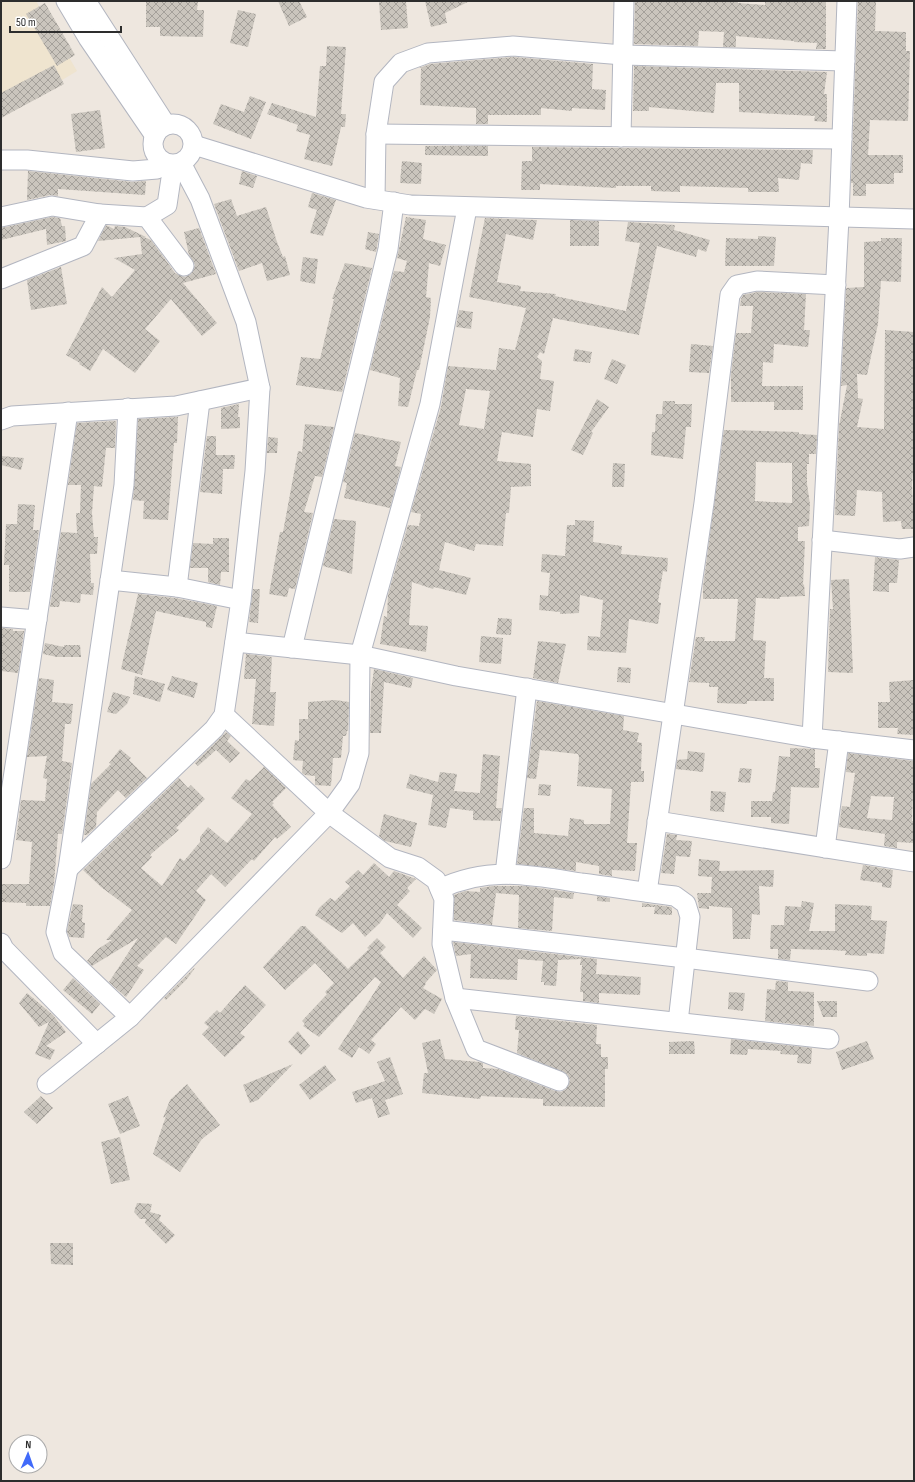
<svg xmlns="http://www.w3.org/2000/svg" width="915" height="1482" font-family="'Sofia Sans Condensed',sans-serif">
<defs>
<pattern id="building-cross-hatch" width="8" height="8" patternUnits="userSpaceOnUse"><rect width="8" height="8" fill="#cac5bd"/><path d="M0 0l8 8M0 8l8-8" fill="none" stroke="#a4a09a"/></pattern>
</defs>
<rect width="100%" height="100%" fill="#eee7df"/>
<polygon fill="#efe4cf" points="1,1 36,1 77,71 1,117"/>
<g fill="url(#building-cross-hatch)" fill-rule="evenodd">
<polygon points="146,1 198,1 197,10 204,10 203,37 160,36 160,27 146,27"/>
<polygon points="278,1 299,1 307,17 289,26"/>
<polygon points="379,1 406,1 408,28 381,30"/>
<polygon points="425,1 470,1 445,13 447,23 431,27"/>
<polygon points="635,1 738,1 738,3 765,5 765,1 826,1 826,49 816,49 817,43 794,42 794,41 736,36 736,47 723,47 724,32 699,31 698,46 634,44"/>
<polygon points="858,1 876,1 875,31 906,32 906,51 910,51 908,121 870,120 868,155 903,155 903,173 894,173 894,184 866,184 866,196 853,196 853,183 851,183"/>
<polygon points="45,3 75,55 57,66 26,14"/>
<polygon points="238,10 256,14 248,47 230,43"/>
<polygon points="327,46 346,47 341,114 346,114 345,127 341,127 332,166 304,159 310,135 296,131 298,125 267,114 272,103 316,117 320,66 326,66"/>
<polygon points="513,57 593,64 592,89 606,90 605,110 572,108 572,111 541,108 541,115 488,115 488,124 476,124 476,108 420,105 421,68 419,68 430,64"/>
<polygon points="54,65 64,84 1,118 1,93"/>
<polygon points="634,66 827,72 824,94 827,94 827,122 814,121 815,116 739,112 739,83 716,83 714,113 649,107 649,111 633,111"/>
<polygon points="250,96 266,102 251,139 213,124 221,104 244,112"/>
<polygon points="100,110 105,148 76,152 71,114"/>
<polygon points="425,146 488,146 488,156 425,155"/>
<polygon points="532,147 621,148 813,150 812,164 801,163 799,180 778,178 779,192 748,192 748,188 680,186 680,192 651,191 651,186 616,186 616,188 540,184 540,190 521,190 522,161 532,161"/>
<polygon points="402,161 422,163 421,184 400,183"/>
<polygon points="28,171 132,182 146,181 145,195 58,189 58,196 50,195 27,200"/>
<polygon points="242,171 257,176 253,188 239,184"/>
<polygon points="312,193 336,200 323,236 310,233 317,210 308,207"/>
<polygon points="231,199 237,216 266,207 277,242 283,257 285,256 290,275 267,281 262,263 239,271 214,204"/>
<polygon points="52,217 60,218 62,226 65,226 66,241 47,245 46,229 1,240 1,228"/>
<polygon points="406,217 426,220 423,239 446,245 440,266 429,263 426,297 431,298 430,317 419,370 417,370 408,407 398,406 400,378 370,370 394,271 404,272 407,261 397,258"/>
<path d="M485 218 537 220 533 240 506 234 497 282 521 286 520 291 556 294 555 296 626 311 640 243 625 241 628 222 675 225 674 230 710 240 706 252 698 249 696 257 657 246 639 335 553 318 544 354 540 352 537 357 542 361 540 379 554 381 550 411 537 409 533 437 502 432 497 461 531 464V486L511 487 509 513H506L503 546 476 544 474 551 445 542 439 570 471 578 466 595 434 587 433 589 412 582 409 625 428 626 426 652 380 644 384 616 387 617 388 595 408 525 419 526 421 514 411 512 441 407 448 366 496 370 499 348 515 350 526 308 469 297ZM466 389 490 391 484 429 459 425Z"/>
<polygon points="570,220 599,221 599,246 570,246"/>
<polygon points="106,225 114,229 115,226 125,227 146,237 144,237 151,240 175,273 185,277 191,274 195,265 189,255 184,232 199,228 216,274 183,283 217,323 202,336 171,299 145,329 160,341 135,373 103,349 90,371 79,364 80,363 66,355 102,287 112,297 135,270 114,258 142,254 140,237 98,241"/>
<polygon points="368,232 379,234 376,252 365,249"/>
<polygon points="758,236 776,237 774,266 725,266 726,238 758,239"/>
<polygon points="881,238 902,238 901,282 881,281 878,324 867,375 857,374 858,398 863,399 857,427 884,429 885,330 914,332 914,458 912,485 914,529 902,529 901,521 883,522 882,492 857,490 855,516 835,515 839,426 847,385 841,386 846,288 864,287 864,242 881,241"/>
<polygon points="303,257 318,259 315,284 300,281"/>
<polygon points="345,263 372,268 342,392 296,385 301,357 320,359 334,299 332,299"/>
<polygon points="61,267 67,304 31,310 27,280"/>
<polygon points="758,292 806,294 804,330 810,330 808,347 774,344 773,363 763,362 762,386 803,386 803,410 774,410 774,402 731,402 731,375 736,333 751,333 753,306 740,306 741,299 743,295"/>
<polygon points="459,310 473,312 471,329 456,327"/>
<polygon points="691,344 713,346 709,373 689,372"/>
<polygon points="575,349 592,352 590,363 573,361"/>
<polygon points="612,359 626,365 617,384 604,379"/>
<polygon points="597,399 609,407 591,432 593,433 583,455 571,450"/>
<polygon points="663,401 675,401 675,404 692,404 691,427 686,427 683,459 651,455 652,432 655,432 656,414 662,414"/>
<polygon points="239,404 238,417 240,417 240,428 221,429 221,408"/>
<polygon points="178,417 177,443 174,443 168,520 143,519 144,501 133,500 138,419"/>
<polygon points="116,421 115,448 106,448 102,487 94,486 92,513 94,537 98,537 97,554 90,554 91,583 94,583 93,595 81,594 80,603 60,601 59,607 50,607 61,532 77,533 76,513 80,513 81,485 68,485 77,423"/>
<polygon points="305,424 334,427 322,477 315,476 304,512 313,513 295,589 289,588 287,597 269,594 280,532 283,532 298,451 302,452"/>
<path d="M724 430 799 432V434L817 435 816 454H809V464H807V484L810 504 809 526 798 527V541H805L803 585 804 584 805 596 780 597V599L756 598 753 640 766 641 764 678H774V701H747V704L717 703 718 687H709V683L689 682 696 637H705L704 641H735L738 599H703V587ZM756 462 792 463V503L755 501Z"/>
<polygon points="355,433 401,442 395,466 401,467 390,508 344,498 347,483 343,482"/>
<polygon points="207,436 216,436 216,455 235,455 234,469 223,469 222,494 200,492"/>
<polygon points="268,437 278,438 277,453 267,453"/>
<polygon points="1,456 24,458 21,470 1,465"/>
<polygon points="613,463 625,464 624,487 612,487"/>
<polygon points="18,504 35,505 33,530 39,530 30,592 9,592 9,565 4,565 6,524 17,524"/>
<polygon points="334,519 356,521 352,574 323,566"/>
<polygon points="575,520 594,521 593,542 622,546 621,554 668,558 667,572 663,571 658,602 661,603 658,624 629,619 626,653 587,650 588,636 600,637 603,600 580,595 579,613 560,614 560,612 539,610 540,595 548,596 550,573 541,572 542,554 565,556 567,525 575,525"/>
<polygon points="213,538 229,538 229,572 221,572 220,585 208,582 208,568 190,568 193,543 213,544"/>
<polygon points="875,557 899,560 897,583 889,583 889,592 873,591"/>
<polygon points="849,579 853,673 828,672 830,609 833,609 831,580"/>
<polygon points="253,589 260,589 258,623 249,622"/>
<polygon points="138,594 175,598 217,606 212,628 206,627 206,622 156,611 142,675 121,669"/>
<polygon points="498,618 512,619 511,635 496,634"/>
<polygon points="1,628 13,629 13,631 24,631 18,673 1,671"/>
<polygon points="481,636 503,638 501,664 479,662"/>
<polygon points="538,641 566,644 558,683 533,678"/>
<polygon points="45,643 64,647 64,645 80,645 81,657 57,657 43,654"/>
<polygon points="246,654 272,657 270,692 276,692 274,726 252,724 256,679 244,679"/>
<polygon points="618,667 631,668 630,683 617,682"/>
<polygon points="374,669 413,678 411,688 384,682 381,733 370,733 371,691"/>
<polygon points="135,676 165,684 160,702 133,694"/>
<polygon points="172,676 198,683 194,698 167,690"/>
<polygon points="39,678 54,680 52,702 73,704 71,724 65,724 62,761 72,763 62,834 58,834 54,883 50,906 26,906 26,903 1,902 1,884 29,884 32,842 16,840 21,800 45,801 47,779 43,778 47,756 27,757"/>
<polygon points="914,680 914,735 897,734 898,728 878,728 878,702 890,702 889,682"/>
<polygon points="113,692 130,697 127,704 116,714 107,712"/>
<polygon points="335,700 349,702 348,731 347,731 346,736 343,736 341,758 333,758 331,786 315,785 315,776 305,775 302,773 303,761 293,760 295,740 299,741 299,719 308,719 308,702"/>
<polygon points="537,701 624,716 623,730 639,733 637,742 642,743 641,771 644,771 644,782 631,782 627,843 637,843 635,871 612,870 612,876 599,874 599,866 576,862 576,871 517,864 524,808 534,808 534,833 568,836 570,818 584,820 584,824 610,824 612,789 577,786 579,757 578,754 540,750 536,779 527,778"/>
<polygon points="226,732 231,736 227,741 240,753 230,763 216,750 198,766 195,763"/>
<polygon points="790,748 815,749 815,768 820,768 819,788 791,787 789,824 771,823 771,817 751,817 751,801 772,801 773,792 775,792 779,756 790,757"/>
<polygon points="120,749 131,758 129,760 147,778 126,798 118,790 97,812 96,827 87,835 84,835 91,784 111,764 109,763"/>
<polygon points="688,751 705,753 703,772 676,769 677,760 687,759"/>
<path d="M848 753 914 761 912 821H914V843L897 842V848L884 846 885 834 839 827 842 806 850 807 855 773 846 772ZM871 796 894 797 892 820 867 818Z"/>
<polygon points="483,754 500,756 496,808 502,808 500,821 473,820 473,811 450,808 446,828 428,825 433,795 406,788 410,774 438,782 440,772 457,774 454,791 480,793"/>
<polygon points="264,767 286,788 272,802 274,803 272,805 291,827 277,839 275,837 254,861 252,859 225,887 211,874 196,891 206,900 176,944 166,937 137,966 144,970 126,997 109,982 138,938 92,966 87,961 98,949 112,940 106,940 132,910 101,887 83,870 179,778 188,788 191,785 205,799 176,828 179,830 150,855 152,857 141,868 162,886 180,858 184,861 200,842 200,837 208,827 227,843 252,814 231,798 246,779 250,781"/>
<polygon points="740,768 752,769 750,783 738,782"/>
<polygon points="539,784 551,785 550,796 538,795"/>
<polygon points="711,791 726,792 724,812 710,811"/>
<polygon points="384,814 417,823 411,847 385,841 379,836"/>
<polygon points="667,834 677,835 676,840 692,841 690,857 676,856 674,874 661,873"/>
<polygon points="699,859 720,861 719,871 774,870 773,887 759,886 760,915 752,914 750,939 733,939 732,908 709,906 709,909 699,908 697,893 711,893 712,877 698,876"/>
<polygon points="374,863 389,877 394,871 416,879 407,888 410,891 397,905 422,928 413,938 387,913 380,923 365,937 353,923 342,933 315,915 319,908 330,898 335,901 350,886 345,882 358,870 363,875"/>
<polygon points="863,865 893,870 891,888 882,887 882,883 860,880"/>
<polygon points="493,886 526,886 574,893 573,899 554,897 552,931 518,928 519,895 496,893 492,925 454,920 454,895 465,891 480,892 480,888"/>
<polygon points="597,896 610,898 610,902 597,901"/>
<polygon points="802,901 814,903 809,931 835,931 835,904 872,906 871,920 887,921 884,954 867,953 867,956 845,955 846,951 831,950 791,949 790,960 778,959 778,949 770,949 771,925 784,925 785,906 801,907"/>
<polygon points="642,903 671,907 672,908 672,915 654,914 655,907 642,907"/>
<polygon points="73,904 83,905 82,922 85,923 84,938 69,937 67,931"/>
<polygon points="301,926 305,926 348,969 369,949 367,948 377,938 386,947 380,953 403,978 424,956 437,970 425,983 426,984 423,988 442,999 434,1014 425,1009 415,1020 401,1007 371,1040 376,1044 369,1054 359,1047 352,1058 338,1049 381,982 375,977 319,1037 303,1026 305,1024 302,1021 327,994 325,992 334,983 315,963 285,990 263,967"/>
<polygon points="453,942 597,959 596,974 641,977 640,995 599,993 599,1003 583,1001 583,992 580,992 582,965 580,965 581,959 558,960 556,986 544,985 544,982 541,982 543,961 518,959 517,980 470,978 471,954 456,956"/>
<polygon points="194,968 195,968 187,979 166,1000 164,998 154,1008"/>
<polygon points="73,978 100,1004 92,1014 63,990"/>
<polygon points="776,981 788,982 788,991 814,992 814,1026 765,1021 767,989 775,990"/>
<polygon points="245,985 266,1005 240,1033 245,1037 225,1057 202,1034 209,1027 204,1023 217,1010 220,1013"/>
<polygon points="729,992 745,993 743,1011 728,1009"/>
<polygon points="27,993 53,1015 66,1032 46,1046 55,1050 50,1060 35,1054 49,1022 39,1027 19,1003"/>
<polygon points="817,1001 837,1001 837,1017 823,1017"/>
<polygon points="516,1016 597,1025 596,1044 601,1044 601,1057 608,1057 608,1069 605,1069 605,1107 543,1106 543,1099 481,1096 480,1099 422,1093 424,1073 428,1073 422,1043 440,1039 445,1059 479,1062 483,1063 483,1068 498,1069 555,1091 561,1092 566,1089 570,1080 567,1074 517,1053 519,1030 515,1030"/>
<polygon points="298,1031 310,1046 301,1055 288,1042"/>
<polygon points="731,1039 812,1048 811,1064 797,1063 798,1055 780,1054 781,1051 748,1049 747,1055 730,1054"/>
<polygon points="694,1041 695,1054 669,1054 669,1042"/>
<polygon points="867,1041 874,1059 842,1070 836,1052"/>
<polygon points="390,1057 403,1094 385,1100 390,1114 378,1118 372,1098 356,1103 352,1092 385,1081 377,1062"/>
<polygon points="293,1064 258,1100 250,1103 243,1085"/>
<polygon points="325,1065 336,1080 310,1100 299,1085"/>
<polygon points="187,1084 220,1125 202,1139 180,1172 153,1154 166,1116 163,1118 170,1100"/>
<polygon points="41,1096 53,1108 37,1124 24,1112"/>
<polygon points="128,1096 140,1126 120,1134 108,1104"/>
<polygon points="120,1137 130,1180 111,1184 101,1142"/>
<polygon points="137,1203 152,1204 150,1212 161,1215 159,1220 175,1235 166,1244 145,1223 146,1219 140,1219 134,1212"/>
<polygon points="50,1243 73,1243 73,1265 51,1264"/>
</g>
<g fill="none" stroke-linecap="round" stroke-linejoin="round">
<g stroke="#b3b6c0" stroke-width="21">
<g id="minor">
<polyline points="66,1 88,38 155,136"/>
<polyline points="86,1 166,125"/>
<circle cx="173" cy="144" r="20"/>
<polyline points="376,134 842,139"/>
<polyline points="621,137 624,1"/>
<polyline points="194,145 366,198 410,205 914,219"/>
<polyline points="1,160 27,160 133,171 157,169 165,163"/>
<polyline points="375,199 376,134 384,82 401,63 428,53 513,46 623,55 845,61"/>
<polyline points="1,217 52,206 100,214"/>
<polyline points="147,217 167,205 173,165"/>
<polyline points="1,279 83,246 100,214 147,217 184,266"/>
<polyline points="128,408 124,485 68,869 56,932 63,953 130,1017"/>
<polyline points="1,420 12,416 176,406 260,388"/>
<polyline points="822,540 900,549 914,547"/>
<polyline points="110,580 177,587 241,600"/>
<polyline points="177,587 200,401"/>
<polyline points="1,617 37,620"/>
<polyline points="235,642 360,655 456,676 812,738 914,750"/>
<polyline points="292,648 388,249 394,202"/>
<polyline points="224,715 329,813 390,858 418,867 436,880 444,899 442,944 455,998 476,1049 559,1081"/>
<polyline points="812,738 839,218 847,1"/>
<polyline points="657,821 914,862"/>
<polyline points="825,848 839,741"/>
<polyline points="1,859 68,412"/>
<polyline points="68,869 214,729 224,715 241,600 255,471 260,388 246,322 200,199 181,163"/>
<polyline points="505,874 527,688"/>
<path d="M440 889C488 866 530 875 581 883 612 887 643 892 675 896L686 904 690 917 678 1022"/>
<polyline points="647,892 704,503 730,295 737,285 757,281 836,285"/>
<polyline points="443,930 685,958 868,981"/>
<polyline points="1,943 4,949 97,1044"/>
<polyline points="455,998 829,1039"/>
<polyline points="47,1084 130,1017 329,813 350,784 359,753 360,655 430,404 467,208"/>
</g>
</g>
<use href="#minor" stroke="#fff" stroke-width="19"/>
</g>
<rect width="915" height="1482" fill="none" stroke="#2d2d2d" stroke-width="4"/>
<g transform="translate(28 1454) rotate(2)"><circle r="19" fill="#ffffff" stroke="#ababab"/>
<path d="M0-3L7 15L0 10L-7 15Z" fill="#416afa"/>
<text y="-6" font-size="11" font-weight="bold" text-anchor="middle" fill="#2d2d2d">N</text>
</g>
<path d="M10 26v6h111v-6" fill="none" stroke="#2d2d2d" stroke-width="2"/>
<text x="16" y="26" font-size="12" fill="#2d2d2d" stroke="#ffffff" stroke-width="3" paint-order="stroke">50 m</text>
</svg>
